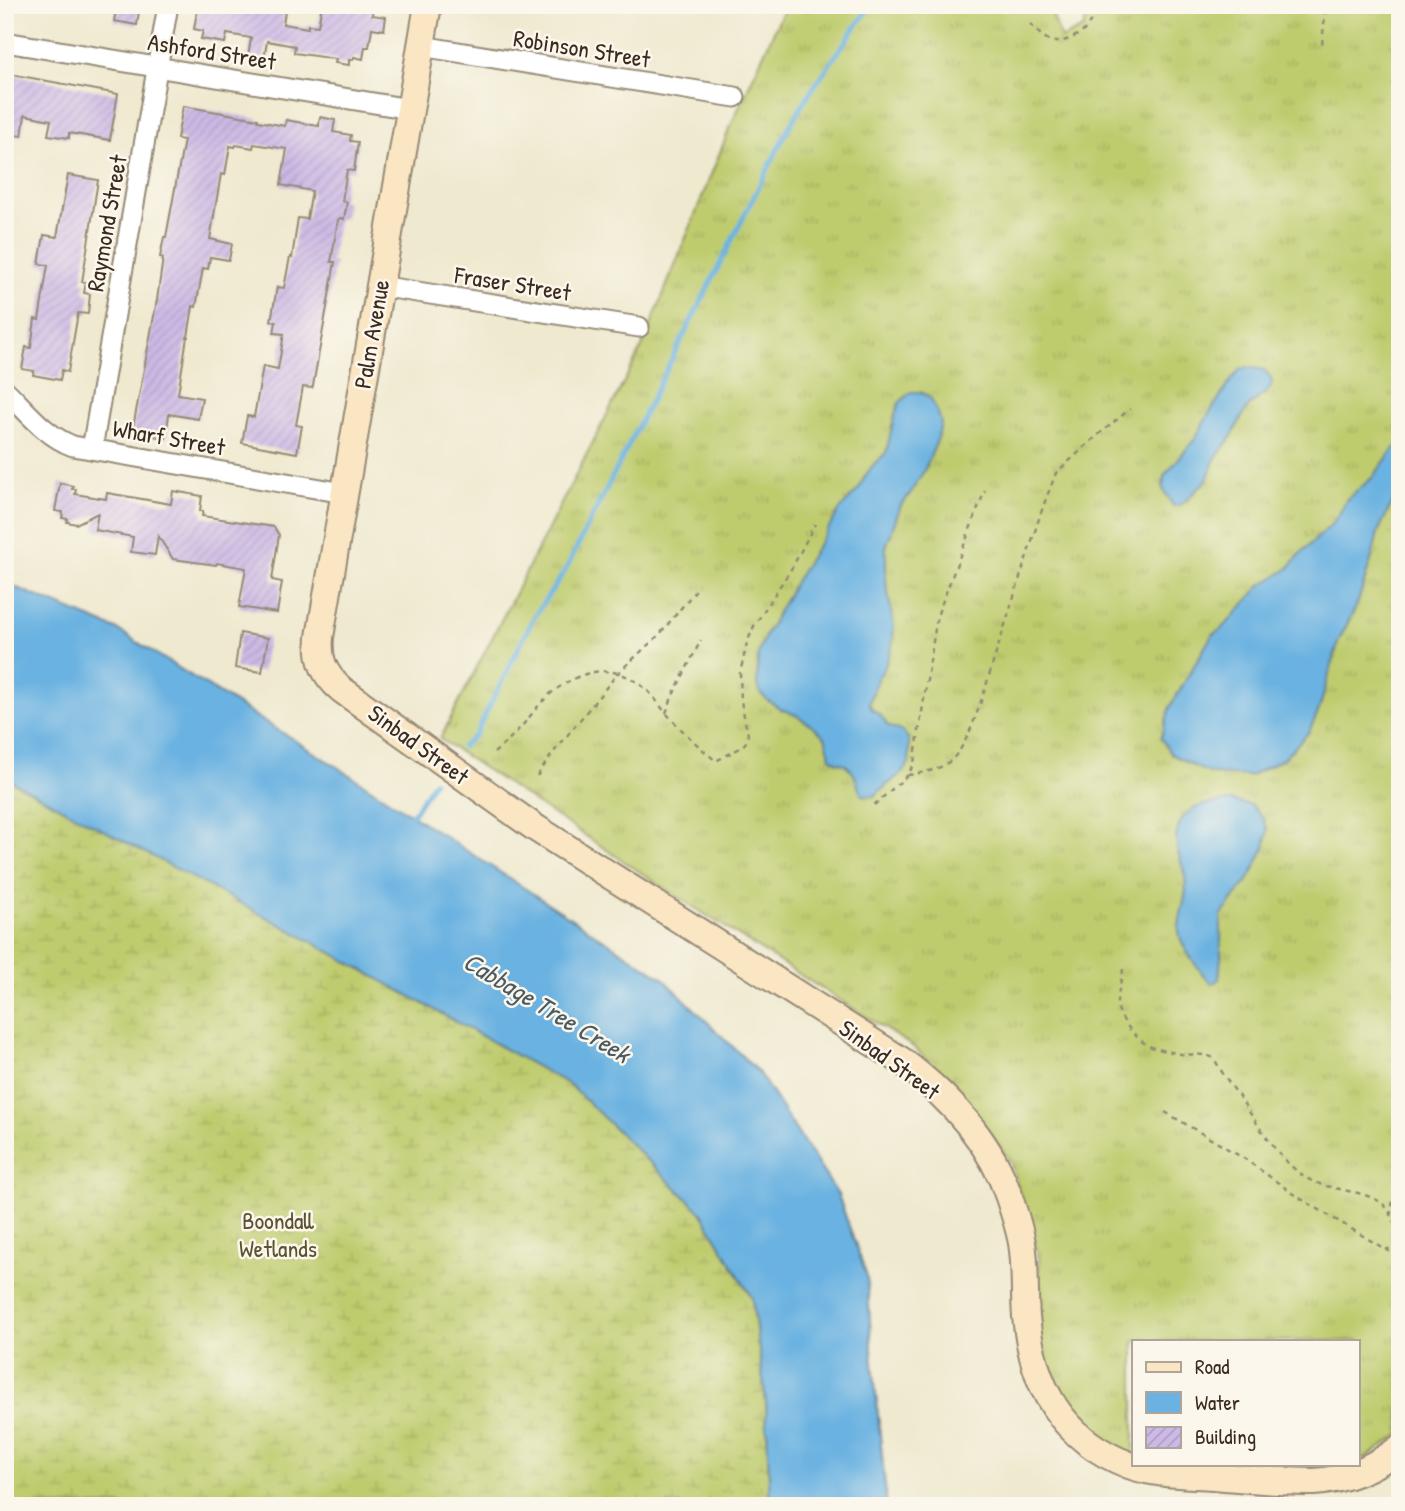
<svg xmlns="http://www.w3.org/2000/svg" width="1405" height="1511" font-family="'Patrick Hand',sans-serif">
<defs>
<pattern id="grass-tufts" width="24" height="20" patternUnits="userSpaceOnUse" patternTransform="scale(1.75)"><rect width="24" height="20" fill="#bfcc6e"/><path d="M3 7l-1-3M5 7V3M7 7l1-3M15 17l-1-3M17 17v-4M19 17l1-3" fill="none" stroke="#a5af5f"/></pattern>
<pattern id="wetland-marsh" width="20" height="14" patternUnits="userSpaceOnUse" patternTransform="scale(1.75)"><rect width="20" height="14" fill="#bfcc6e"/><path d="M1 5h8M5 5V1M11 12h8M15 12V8" fill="none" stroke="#a5af5f"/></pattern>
<pattern id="building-hatch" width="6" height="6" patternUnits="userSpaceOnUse" patternTransform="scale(1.75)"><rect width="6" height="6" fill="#ccb9e5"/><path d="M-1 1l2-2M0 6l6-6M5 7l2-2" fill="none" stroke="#b09fc4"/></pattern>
</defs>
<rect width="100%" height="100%" fill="#fbf7ec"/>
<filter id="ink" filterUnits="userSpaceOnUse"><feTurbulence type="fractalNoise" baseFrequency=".0143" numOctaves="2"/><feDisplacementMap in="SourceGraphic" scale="14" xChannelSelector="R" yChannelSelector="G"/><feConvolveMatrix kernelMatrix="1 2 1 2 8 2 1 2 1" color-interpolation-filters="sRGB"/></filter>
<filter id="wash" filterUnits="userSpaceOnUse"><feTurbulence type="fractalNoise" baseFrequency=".00686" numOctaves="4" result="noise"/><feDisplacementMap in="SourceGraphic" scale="28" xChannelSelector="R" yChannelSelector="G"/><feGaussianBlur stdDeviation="1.57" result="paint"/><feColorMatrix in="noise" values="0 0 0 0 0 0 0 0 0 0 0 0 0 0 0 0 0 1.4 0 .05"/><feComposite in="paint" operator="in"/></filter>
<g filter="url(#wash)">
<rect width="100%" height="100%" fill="#efe9cf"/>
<g fill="url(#grass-tufts)" stroke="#7d7b46" stroke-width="2">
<polygon points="786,5 1049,5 1061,39 1083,28 1092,5 1400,5 1400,1435 1367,1457 1358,1460 1358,1341 1134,1341 1134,1455 1086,1429 1061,1404 1040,1341 1039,1257 1010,1161 960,1094 915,1048 676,896 440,739 643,345 731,125"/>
<polygon points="1178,1464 1346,1464 1328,1470"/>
</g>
<polygon fill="url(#wetland-marsh)" stroke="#7d7b46" stroke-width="2" points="5,776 289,929 570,1085 701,1212 752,1298 766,1402 770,1506 5,1506"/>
<g fill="#6ab2e1" stroke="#526e80" stroke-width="2">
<polygon points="1248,367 1264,370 1270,376 1272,382 1270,389 1249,406 1244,413 1232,436 1215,459 1207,480 1182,504 1173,506 1163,489 1164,476 1195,439 1210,412 1230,382 1240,369"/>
<polygon points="911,392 922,392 931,399 938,413 941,423 937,441 925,469 909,496 901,505 886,547 886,581 894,626 892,647 884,669 877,679 869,703 872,709 881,716 888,726 903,732 909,739 909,763 904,771 874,796 862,795 858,787 856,778 851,770 845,764 837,762 831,758 825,737 814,727 796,715 781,709 767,700 761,694 757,684 758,654 765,636 795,582 841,508 859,489 865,476 874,464 886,453 894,418 899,403"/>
<polygon points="1400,443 1400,481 1392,503 1378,532 1373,554 1357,605 1339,640 1319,710 1309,732 1283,759 1250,776 1212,774 1202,770 1171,754 1161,738 1170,707 1212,635 1223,628 1261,585 1288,569 1302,552 1329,527 1339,514 1347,499 1372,478 1394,449"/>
<polygon points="5,583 116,629 350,775 663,978 758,1072 838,1195 867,1277 873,1363 887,1506 770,1506 766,1402 752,1298 701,1212 570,1085 289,929 5,778"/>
<path d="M1232 801 1251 805 1263 818 1268 830 1265 847 1251 876 1221 916V958L1219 979 1212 984C1201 973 1178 944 1179 929 1179 914 1186 902 1186 886 1186 872 1180 861 1177 849 1175 839 1176 832 1180 823 1189 803 1213 803 1232 801Z"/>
</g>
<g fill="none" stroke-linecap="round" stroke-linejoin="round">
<g stroke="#6ab2e1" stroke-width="5">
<polyline points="462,747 475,735 535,615 565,571 789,127 811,91 871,5"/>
<polyline points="409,820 434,781"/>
</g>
</g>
<g id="blocks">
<g fill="url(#building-hatch)">
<polygon points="117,5 140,5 137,25 114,21"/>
<polygon points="198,5 286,5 283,24 308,28 308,25 318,26 322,5 373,5 372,15 386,17 384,30 372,28 369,47 365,47 363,59 354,57 353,60 349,60 349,65 335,63 336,59 294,53 295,46 267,41 264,59 248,56 251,38 227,34 225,43 201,39 203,31 194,29"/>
<polygon points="10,74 118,94 110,140 69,133 69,138 48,135 51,120 25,115 22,136 5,134 5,100"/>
<polygon points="183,106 258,119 258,121 285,126 286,120 319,126 320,117 335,120 333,132 351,135 350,141 358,142 354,171 347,170 342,201 347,202 344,219 340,218 338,220 331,262 335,262 313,386 312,388 303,387 296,425 302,426 297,453 242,443 247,416 254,417 263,366 278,369 284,334 274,333 276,322 271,321 277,287 284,288 290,257 292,258 298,218 307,219 312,191 281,185 287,149 254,144 253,148 236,145 235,147 230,146 225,175 221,174 210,239 232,244 229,260 210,257 208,269 203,268 196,307 193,306 188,337 187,337 178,394 202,398 198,419 169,414 166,438 132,433 157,300 163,258 160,257 164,237 166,237 184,140 177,139"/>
<polygon points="68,175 98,180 82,282 86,282 84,293 90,294 88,314 78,313 68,372 62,370 60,380 33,375 34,371 22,369 26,347 31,348 35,319 39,320 48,265 39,264 44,235 57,237"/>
<polygon points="60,483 73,486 72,489 76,489 75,494 106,499 107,493 171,504 173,491 202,496 200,511 203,511 202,516 274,527 279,535 272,580 282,582 277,613 239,607 246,568 217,563 216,565 173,559 158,536 155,555 131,552 133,537 95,530 98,513 76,524 67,522 68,519 62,518 63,512 55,511"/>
<polygon points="240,633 268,638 262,672 235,668"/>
</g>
</g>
</g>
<g filter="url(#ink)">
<use href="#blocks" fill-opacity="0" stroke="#958a76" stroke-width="2"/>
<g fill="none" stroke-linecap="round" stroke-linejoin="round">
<g stroke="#958a76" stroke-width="23">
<g id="street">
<polyline points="5,42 410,109"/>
<polyline points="421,46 735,97"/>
<polyline points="379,286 639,327"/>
<path d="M5 390C26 410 45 436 73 446L344 493"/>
<polyline points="92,449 168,5"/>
</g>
</g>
<g stroke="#958a76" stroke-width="30">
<path id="secondary" d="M428 5 320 637C318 660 324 675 342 690L534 827 902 1061C948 1096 991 1141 1009 1197 1014 1212 1019 1227 1022 1243 1026 1267 1024 1292 1026 1317 1033 1386 1061 1439 1129 1465 1156 1475 1185 1474 1213 1476 1247 1479 1280 1482 1314 1482 1345 1480 1375 1467 1400 1448"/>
</g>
<g stroke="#958a76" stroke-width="2.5" stroke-dasharray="5 5" stroke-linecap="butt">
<path d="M1030 24C1035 29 1041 36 1047 39 1055 44 1061 42 1069 39 1089 31 1089 25 1096 5"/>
<polyline points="1322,44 1326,5"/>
<polyline points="666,713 673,695 701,640"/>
<path d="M494 753C503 745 512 737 521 727 530 717 538 705 549 695 582 668 616 660 649 692 655 698 660 706 666 713 681 730 698 746 716 761L742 747 746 742 748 735 741 701 740 673 747 643 754 626 793 566 815 524"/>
<path d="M908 775C925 772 944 770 956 755 971 738 985 689 992 666 1009 612 1026 558 1044 504L1056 473 1098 435 1130 409"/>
<polyline points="537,776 553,753 618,673 660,634 699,586"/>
<polyline points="874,805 908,775 914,763 937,616 985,490"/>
<path d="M1123 969C1122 980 1118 991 1117 1002 1117 1017 1136 1039 1149 1046 1158 1050 1171 1052 1181 1054 1194 1056 1199 1052 1214 1058 1221 1072 1231 1085 1240 1098 1259 1126 1277 1158 1305 1177 1327 1192 1369 1189 1385 1206 1392 1214 1395 1226 1400 1235"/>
<polyline points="1165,1112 1245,1159 1298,1197 1400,1258"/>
<polyline points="1390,1216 1400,1167"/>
<polyline points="1385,1250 1394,1247 1398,1232"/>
</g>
<use href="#street" stroke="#fff" stroke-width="19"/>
<use href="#secondary" stroke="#fbe6c4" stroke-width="26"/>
</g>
</g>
<g text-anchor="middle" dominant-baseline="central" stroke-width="5" stroke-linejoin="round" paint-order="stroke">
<g font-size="24" fill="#3b2a1e" stroke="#fbf7ec">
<text transform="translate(582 48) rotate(9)">Robinson Street</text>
<text transform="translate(212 51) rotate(9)">Ashford Street</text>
<text transform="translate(106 223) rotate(-80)">Raymond Street</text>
<text transform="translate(513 283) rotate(9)">Fraser Street</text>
<text transform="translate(371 334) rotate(-80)">Palm Avenue</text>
<text transform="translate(169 437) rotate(10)">Wharf Street</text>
<text transform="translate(419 744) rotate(36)">Sinbad Street</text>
<text transform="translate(890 1059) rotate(36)">Sinbad Street</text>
</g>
<g font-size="24" fill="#5c5232" stroke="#fbf7ec">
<text x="278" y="1220">Boondall<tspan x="278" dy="28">Wetlands</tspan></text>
</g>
<g font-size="26" font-style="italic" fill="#4b5a62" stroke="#fbf7ec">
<text transform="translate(547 1007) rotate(31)">Cabbage Tree Creek</text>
</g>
</g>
<rect width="1405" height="1511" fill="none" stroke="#fbf7ec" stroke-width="28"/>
<rect x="1132" y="1340" width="228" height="126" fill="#fbf7ec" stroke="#aea59a" stroke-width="2"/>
<rect x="1146" y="1362" width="35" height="10" fill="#fbe6c4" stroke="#aea59a" stroke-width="2"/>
<text x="1195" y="1374" font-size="21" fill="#3b2a1e">Road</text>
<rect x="1146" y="1392" width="35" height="21" fill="#6ab2e1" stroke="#aea59a" stroke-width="2"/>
<text x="1195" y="1410" font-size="21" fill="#3b2a1e">Water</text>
<rect x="1146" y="1427" width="35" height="21" fill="url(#building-hatch)" stroke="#aea59a" stroke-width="2"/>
<text x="1195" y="1444" font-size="21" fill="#3b2a1e">Building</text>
</svg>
